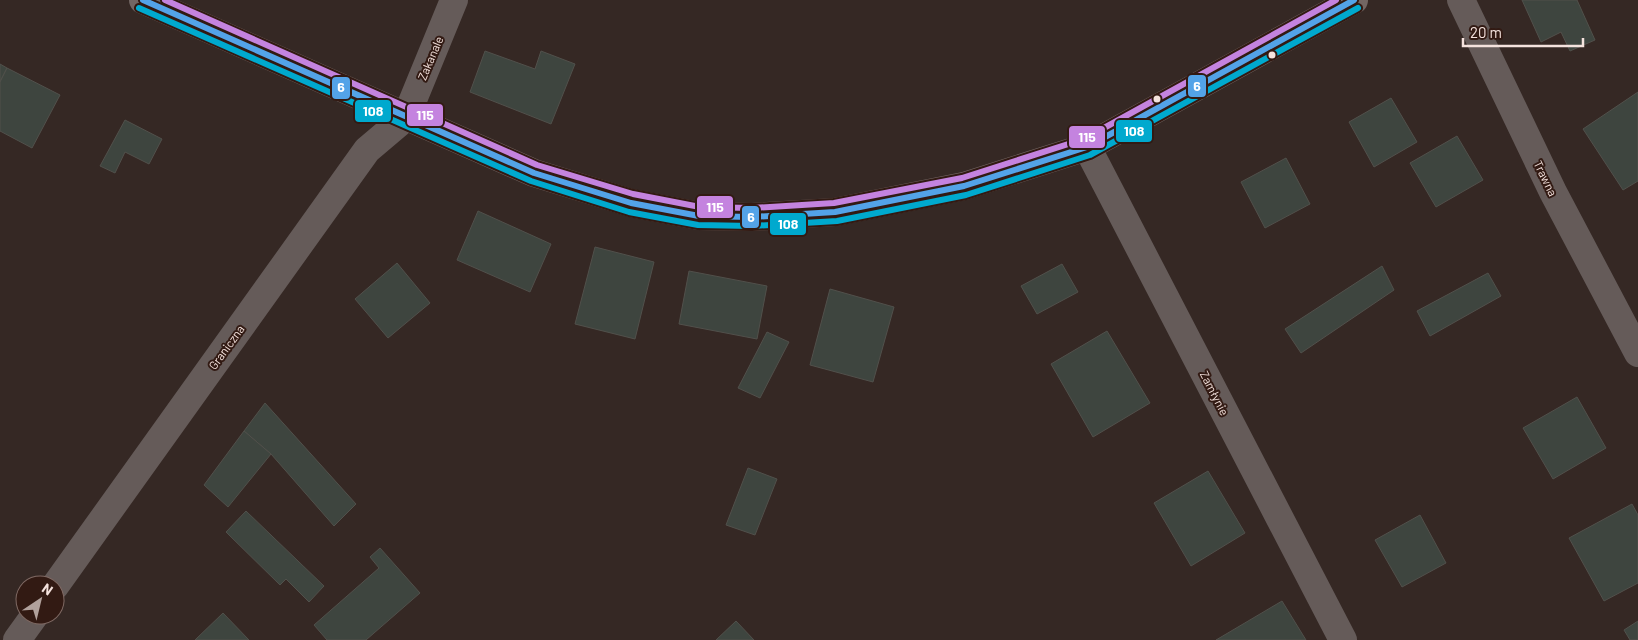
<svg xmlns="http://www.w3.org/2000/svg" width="1638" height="640" font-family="Barlow,sans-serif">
<rect width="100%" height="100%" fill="#352824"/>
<g fill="#3e453f" stroke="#51504b">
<polygon points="1522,0 1577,0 1595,40 1570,51 1561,32 1541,42"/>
<polygon points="485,51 535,69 541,51 575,64 551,124 470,92"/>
<polygon points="0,64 7,68 0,82"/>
<polygon points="7,68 60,95 32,148 0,131 0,82"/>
<polygon points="1638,92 1638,181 1623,190 1583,129"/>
<polygon points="1391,98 1417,142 1374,167 1349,122"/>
<polygon points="125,120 162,139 149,164 125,152 115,173 100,166"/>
<polygon points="1457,136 1483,180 1436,207 1410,163"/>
<polygon points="1286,158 1310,204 1265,228 1241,182"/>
<polygon points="478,211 551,244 530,292 457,260"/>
<polygon points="595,247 654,262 635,339 575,324"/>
<polygon points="397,263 430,303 388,338 355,299"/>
<polygon points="1062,264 1078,292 1037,314 1021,286"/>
<polygon points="1382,266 1394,290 1301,353 1285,329"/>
<polygon points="689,271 767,286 757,339 679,324"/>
<polygon points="1488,273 1501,296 1430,336 1417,311"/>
<polygon points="830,289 894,307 873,382 810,365"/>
<polygon points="1107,331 1150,403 1093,437 1051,364"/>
<polygon points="767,332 789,342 760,398 738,388"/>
<polygon points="1577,397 1606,448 1553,479 1523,428"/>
<polygon points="265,403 356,504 334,526 271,454 244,431"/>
<polygon points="244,431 271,454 228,507 204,485"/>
<polygon points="748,468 777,479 755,535 726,525"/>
<polygon points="1208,471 1245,533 1191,566 1154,503"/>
<polygon points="1632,504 1638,515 1638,583 1604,601 1569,538"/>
<polygon points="246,511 324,586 309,602 286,579 280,585 226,532"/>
<polygon points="1420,515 1446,563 1402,587 1375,540"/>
<polygon points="380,548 420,593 366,640 327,640 314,625 379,568 370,557"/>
<polygon points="1282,601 1306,640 1216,640"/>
<polygon points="223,613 249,640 195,640"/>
<polygon points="736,621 754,640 716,640"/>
<polygon points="1638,621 1638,640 1630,640 1624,630"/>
</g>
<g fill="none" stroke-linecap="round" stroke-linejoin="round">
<g stroke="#655b59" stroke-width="28">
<polyline points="1461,0 1553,192 1638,353"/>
<polyline points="1087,147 1343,640"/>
<polyline points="55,586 367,150 406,117 454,0"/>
<polyline points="17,640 35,615"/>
</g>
<polyline stroke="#726663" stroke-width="28" points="143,0 534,173 631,203 699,216 752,217 835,212 964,186 1087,147 1354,0"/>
<g stroke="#321a13" stroke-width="10">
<polyline id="bus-1" points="143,0 534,173 631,203 699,216 752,217 835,212 964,186 1087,147 1354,0"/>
</g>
<g stroke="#321a13" stroke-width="10">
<polyline id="bus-2" points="139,8 531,181 629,212 698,225 752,226 837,221 966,195 1090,155 1358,8"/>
</g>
<g stroke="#321a13" stroke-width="10">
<polyline id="bus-3" points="165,0 537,165 633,194 700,207 752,208 834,203 962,178 1084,139 1336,0"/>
</g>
<use href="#bus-1" stroke="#53a3e8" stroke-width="6"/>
<use href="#bus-2" stroke="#00a9ce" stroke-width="6"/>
<use href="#bus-3" stroke="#c483df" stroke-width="6"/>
</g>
<g fill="#f4e2dd" stroke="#321a13" stroke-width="2">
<circle cx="1272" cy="55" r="4.5"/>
<circle cx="1157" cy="99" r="4.5"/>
</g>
<g text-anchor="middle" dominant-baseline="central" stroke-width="4" stroke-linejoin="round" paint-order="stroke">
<g font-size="12" fill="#f4e2dd" stroke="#321a13">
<text transform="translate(430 58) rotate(-67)">Zakanale</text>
<text transform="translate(1546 178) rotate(64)">Trawna</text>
<text transform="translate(226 347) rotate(-54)">Graniczna</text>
<text transform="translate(1215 393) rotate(63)">Zamłynie</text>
</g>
</g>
<g stroke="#321a13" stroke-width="2">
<rect x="1187" y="74" width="20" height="24" rx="5" fill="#53a3e8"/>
<rect x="331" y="76" width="20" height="24" rx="5" fill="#53a3e8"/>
<rect x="354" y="99" width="38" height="24" rx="5" fill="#00a9ce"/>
<rect x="406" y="103" width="38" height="24" rx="5" fill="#c483df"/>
<rect x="1115" y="119" width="38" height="24" rx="5" fill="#00a9ce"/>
<rect x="1068" y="125" width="38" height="24" rx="5" fill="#c483df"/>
<rect x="696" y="195" width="38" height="24" rx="5" fill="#c483df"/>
<rect x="741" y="205" width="19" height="24" rx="5" fill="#53a3e8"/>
<rect x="769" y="212" width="38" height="24" rx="5" fill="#00a9ce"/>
</g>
<g font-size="14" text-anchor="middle" font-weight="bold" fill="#fff">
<text x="1197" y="91">6</text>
<text x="341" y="92">6</text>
<text x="373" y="116">108</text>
<text x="425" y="120">115</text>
<text x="1134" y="136">108</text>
<text x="1087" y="142">115</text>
<text x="715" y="212">115</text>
<text x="751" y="222">6</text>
<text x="788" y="229">108</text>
</g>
<g transform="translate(40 600) rotate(35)"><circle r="24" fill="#321a13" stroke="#806a64"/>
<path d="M0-4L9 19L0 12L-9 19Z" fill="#b1a19c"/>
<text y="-8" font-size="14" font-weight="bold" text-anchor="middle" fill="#f4e2dd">N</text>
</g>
<path d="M1463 38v8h120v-8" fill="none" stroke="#f4e2dd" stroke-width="2.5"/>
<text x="1470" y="38" font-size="15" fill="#f4e2dd" stroke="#321a13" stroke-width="4" paint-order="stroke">20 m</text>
</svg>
